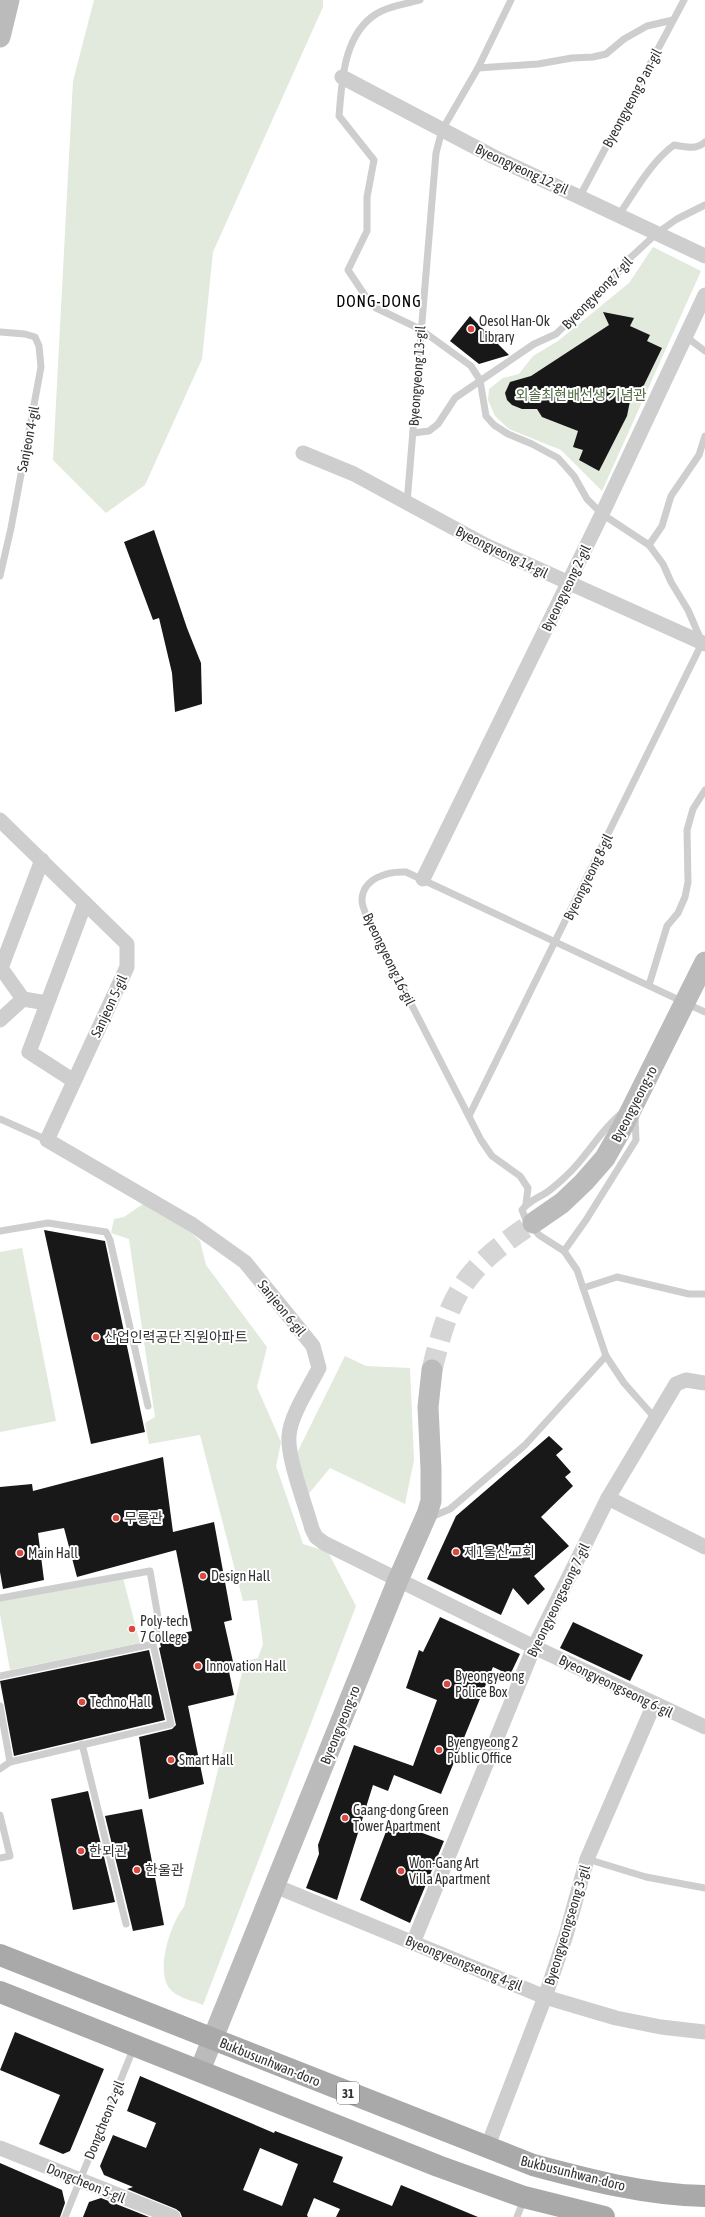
<svg xmlns="http://www.w3.org/2000/svg" width="705" height="2217" font-family="'Asap Condensed','Noto Sans KR',sans-serif">
<rect width="100%" height="100%" fill="#fff"/>
<g fill="#e2e9dd">
<polygon points="94,0 323,0 323,7 213,252 202,359 145,485 106,513 53,460 73,81"/>
<polygon points="653,247 701,271 602,491 561,450 509,429 495,416 488,400 489,389 503,378 519,374 533,356 558,341 629,283"/>
<path d="M143 1204 184 1226 200 1241 206 1265 267 1347 257 1387 281 1442 276 1466 303 1544 328 1552 356 1606 203 2005C194 2001 179 1998 172 1991 153 1975 171 1922 184 1907L245 1661 258 1658 263 1644 257 1600 243 1601 200 1435 149 1444 145 1423 155 1417 129 1239 111 1233 114 1219 124 1217Z"/>
<polygon points="22,1248 56,1421 0,1432 0,1252"/>
<polygon points="345,1356 366,1366 410,1368 414,1460 405,1504 330,1468 306,1497 294,1459"/>
<polygon points="123,1578 140,1643 10,1670 0,1614 0,1601"/>
</g>
<g fill="#181818" fill-rule="evenodd">
<polygon points="603,312 634,318 630,326 650,335 647,341 662,348 644,385 631,396 627,416 599,471 579,460 583,450 573,447 578,431 542,417 537,409 522,409 512,405 507,400 505,393 510,382 531,376 609,325"/>
<polygon points="470,316 509,355 479,364 450,341"/>
<polygon points="154,530 187,628 201,663 202,704 175,712 172,673 159,618 153,620 124,542"/>
<polygon points="44,1230 105,1241 145,1432 91,1444"/>
<polygon points="549,1436 563,1449 556,1455 571,1472 565,1477 573,1486 541,1517 569,1546 534,1576 545,1589 528,1605 513,1588 501,1615 427,1579 456,1516"/>
<polygon points="163,1457 173,1532 214,1522 232,1620 224,1622 234,1666 228,1667 234,1695 188,1706 204,1784 149,1799 139,1737 172,1729 176,1725 159,1648 161,1647 159,1640 160,1638 192,1631 176,1550 77,1577 64,1528 38,1533 44,1580 3,1589 0,1572 0,1487 32,1484 33,1491"/>
<polygon points="440,1617 520,1654 510,1675 493,1667 441,1794 394,1775 388,1791 373,1785 337,1900 306,1888 319,1854 318,1845 354,1745 413,1766 437,1700 406,1688 419,1650 423,1652"/>
<polygon points="573,1622 643,1655 630,1681 560,1648"/>
<polygon points="149,1650 165,1720 14,1756 0,1681"/>
<polygon points="88,1791 115,1902 73,1910 51,1799"/>
<polygon points="142,1809 164,1925 133,1931 105,1816"/>
<polygon points="390,1821 444,1841 410,1923 360,1900"/>
<polygon points="15,2032 104,2069 70,2151 63,2154 39,2144 60,2095 0,2070"/>
<path d="M140 2076 274 2133 275 2131 343 2157 333 2182 392 2206 401 2185 478 2217H336L340 2209 314 2198 307 2215 308 2217H182L180 2212 176 2209 127 2189 133 2187 104 2175 100 2166 113 2135 146 2148 156 2123 127 2111ZM260 2148 298 2164 282 2206 243 2190Z"/>
<polygon points="0,2163 62,2190 65,2203 60,2217 0,2217"/>
<polygon points="101,2198 149,2217 83,2217 89,2202"/>
</g>
<g fill="none" stroke-linecap="round" stroke-linejoin="round">
<path stroke="#d6d6d6" stroke-width="21" stroke-dasharray="21 10" stroke-linecap="butt" d="M432 1370C450 1292 466 1267 533 1223"/>
<g stroke="#cecece" stroke-width="7">
<path d="M420 0C406 4 388 6 376 14 343 35 342 82 339 116L374 160 367 197V231L348 270 368 300 376 308 420 329 471 366 480 380 486 416 494 425 508 434 532 444 558 458 574 476 587 499 602 514 649 545 663 564 671 582 688 610 701 640"/>
<polyline points="478,68 538,64 572,58 593,57 606,54 624,39 647,26 673,20"/>
<polyline points="580,196 684,0"/>
<path d="M619 215C635 191 651 162 674 145 685 147 696 150 705 142"/>
<polyline points="0,332 25,334 35,337 39,346 41,367 11,528 0,576"/>
<polyline points="685,336 705,351"/>
<polyline points="413,433 429,431 438,424 455,398 534,344 556,334 612,280 629,259 657,233 677,219 705,205"/>
<polyline points="407,503 436,153 442,130 478,68 511,0"/>
<polyline points="649,545 662,526 671,496 699,455 705,436"/>
<polyline points="649,985 667,926 678,913 685,897 688,882 687,830 693,809 705,790"/>
<path d="M622 1113C600 1130 587 1157 566 1176 561 1181 555 1186 550 1190 541 1197 529 1200 522 1210L526 1220 539 1235 564 1251 577 1270 606 1356 624 1383 655 1418"/>
<polyline points="469,1116 703,641"/>
<polyline points="0,1119 47,1140"/>
<path d="M526 1204 528 1188 520 1176 492 1156 481 1140 366 916C365 911 362 905 362 901 362 878 388 871 406 872L705 1012"/>
<polyline points="0,1231 48,1223 106,1232 110,1240 148,1406"/>
<polyline points="564,1251 586,1220 636,1140 635,1117"/>
<polyline points="583,1288 617,1277 689,1294 705,1294"/>
<polyline points="430,1514 436,1515 450,1509 525,1445 606,1356"/>
<polyline points="0,1598 150,1571 159,1623 153,1644"/>
<polyline points="0,1676 153,1644 171,1724 10,1762"/>
<polyline points="0,1706 10,1762 0,1769"/>
<polyline points="82,1744 126,1924"/>
<polyline points="0,1815 10,1856 0,1858"/>
<polyline points="587,1859 646,1877 705,1888"/>
<polyline points="65,2217 134,2047"/>
<polyline points="517,2217 524,2199"/>
</g>
<g stroke="#cecece" stroke-width="15">
<polyline points="342,77 494,157 705,256"/>
<polyline points="303,453 354,474 485,545 705,644"/>
<path d="M0 820 127 944V967L47 1140 193 1225 245 1262 313 1346 319 1368C310 1386 290 1416 289 1436 287 1458 306 1506 312 1529L316 1537 324 1543 534 1647 705 1727"/>
<polyline points="423,879 602,514 705,295"/>
<polyline points="23,999 1,968 42,860"/>
<polyline points="0,1020 23,999 47,1003"/>
<polyline points="74,1081 29,1052 85,903"/>
<polyline points="608,1498 705,1547"/>
<polyline points="275,1886 545,1997 616,2018 661,2027 705,2032"/>
<polyline points="413,1943 534,1647 608,1498 676,1384 686,1380 705,1383"/>
<polyline points="0,2148 173,2217"/>
<polyline points="487,2148 545,1997 566,1935 587,1859 654,1704"/>
</g>
<g stroke="#bbb" stroke-width="21">
<polyline points="0,37 9,0"/>
<polyline points="533,1223 562,1203 584,1182 605,1158 622,1128 705,962"/>
<polyline points="200,2070 398,1580 427,1514 431,1501 431,1469 428,1407 432,1370"/>
</g>
<g stroke="#a9a9a9" stroke-width="22">
<path d="M0 1955 533 2165C589 2180 646 2195 705 2196"/>
<polyline points="0,1992 438,2166 524,2197 604,2217"/>
</g>
</g>
<g fill="#d94941" stroke="#fff" stroke-width="1.5">
<circle cx="471" cy="329" r="4"/>
<circle cx="96" cy="1337" r="4"/>
<circle cx="116" cy="1518" r="4"/>
<circle cx="456" cy="1552" r="4"/>
<circle cx="20" cy="1553" r="4"/>
<circle cx="203" cy="1576" r="4"/>
<circle cx="132" cy="1629" r="4"/>
<circle cx="198" cy="1666" r="4"/>
<circle cx="447" cy="1684" r="4"/>
<circle cx="82" cy="1702" r="4"/>
<circle cx="439" cy="1750" r="4"/>
<circle cx="171" cy="1760" r="4"/>
<circle cx="345" cy="1818" r="4"/>
<circle cx="81" cy="1851" r="4"/>
<circle cx="137" cy="1870" r="4"/>
<circle cx="401" cy="1871" r="4"/>
</g>
<g text-anchor="middle" dominant-baseline="central" stroke-width="4" stroke-linejoin="round" paint-order="stroke">
<rect fill="#fff" stroke="#6f6f6f" stroke-width="1" x="337" y="2082" width="22" height="22" rx="3"/>
<g font-size="13" font-weight="bold" fill="#313131">
<text x="348" y="2093">31</text>
</g>
<g font-size="14" fill="#313131" stroke="#fff">
<text transform="translate(632 98) rotate(-62)">Byeongyeong 9 an-gil</text>
<text transform="translate(522 169) rotate(25)">Byeongyeong 12-gil</text>
<text transform="translate(597 293) rotate(-46)">Byeongyeong 7-gil</text>
<text transform="translate(417 376) rotate(-86)">Byeongyeong 13-gil</text>
<text transform="translate(28 439) rotate(-79)">Sanjeon 4-gil</text>
<text transform="translate(502 552) rotate(26)">Byeongyeong 14-gil</text>
<text transform="translate(566 588) rotate(-64)">Byeongyeong 2-gil</text>
<text transform="translate(588 877) rotate(-64)">Byeongyeong 8-gil</text>
<text transform="translate(389 959) rotate(64)">Byeongyeong 16-gil</text>
<text transform="translate(109 1006) rotate(-65)">Sanjeon 5-gil</text>
<text transform="translate(634 1104) rotate(-63)">Byeongyeong-ro</text>
<text transform="translate(282 1308) rotate(51)">Sanjeon 6-gil</text>
<text transform="translate(558 1600) rotate(-64)">Byeongyeongseong 7-gil</text>
<text transform="translate(616 1686) rotate(26)">Byeongyeongseong 6-gil</text>
<text transform="translate(340 1725) rotate(-68)">Byeongyeong-ro</text>
<text transform="translate(567 1925) rotate(-73)">Byeongyeongseong 3-gil</text>
<text transform="translate(464 1963) rotate(22)">Byeongyeongseong 4-gil</text>
<text transform="translate(270 2062) rotate(22)">Bukbusunhwan-doro</text>
<text transform="translate(104 2120) rotate(-68)">Dongcheon 2-gil</text>
<text transform="translate(573 2173) rotate(14)">Bukbusunhwan-doro</text>
<text transform="translate(86 2183) rotate(22)">Dongcheon 5-gil</text>
</g>
<g font-size="14" fill="#313131" stroke="#fff" text-anchor="start">
<text x="479" y="321">Oesol Han-Ok<tspan x="479" dy="16">Library</tspan></text>
<text x="104" y="1337">산업인력공단 직원아파트</text>
<text x="124" y="1518">무룡관</text>
<text x="464" y="1552">제1울산교회</text>
<text x="28" y="1553">Main Hall</text>
<text x="211" y="1576">Design Hall</text>
<text x="140" y="1621">Poly-tech<tspan x="140" dy="16">7 College</tspan></text>
<text x="206" y="1666">Innovation Hall</text>
<text x="455" y="1676">Byeongyeong<tspan x="455" dy="16">Police Box</tspan></text>
<text x="90" y="1702">Techno Hall</text>
<text x="447" y="1742">Byengyeong 2<tspan x="447" dy="16">Public Office</tspan></text>
<text x="179" y="1760">Smart Hall</text>
<text x="353" y="1810">Gaang-dong Green<tspan x="353" dy="16">Tower Apartment</tspan></text>
<text x="89" y="1851">한뫼관</text>
<text x="409" y="1863">Won-Gang Art<tspan x="409" dy="16">Villa Apartment</tspan></text>
<text x="145" y="1870">한울관</text>
</g>
<g font-size="14" fill="#4f6a41" stroke="#fff">
<text x="581" y="395">외솔최현배선생 기념관</text>
</g>
<g font-size="16" letter-spacing="1" fill="#000" stroke="#fff">
<text x="379" y="301">DONG-DONG</text>
</g>
</g>
</svg>
